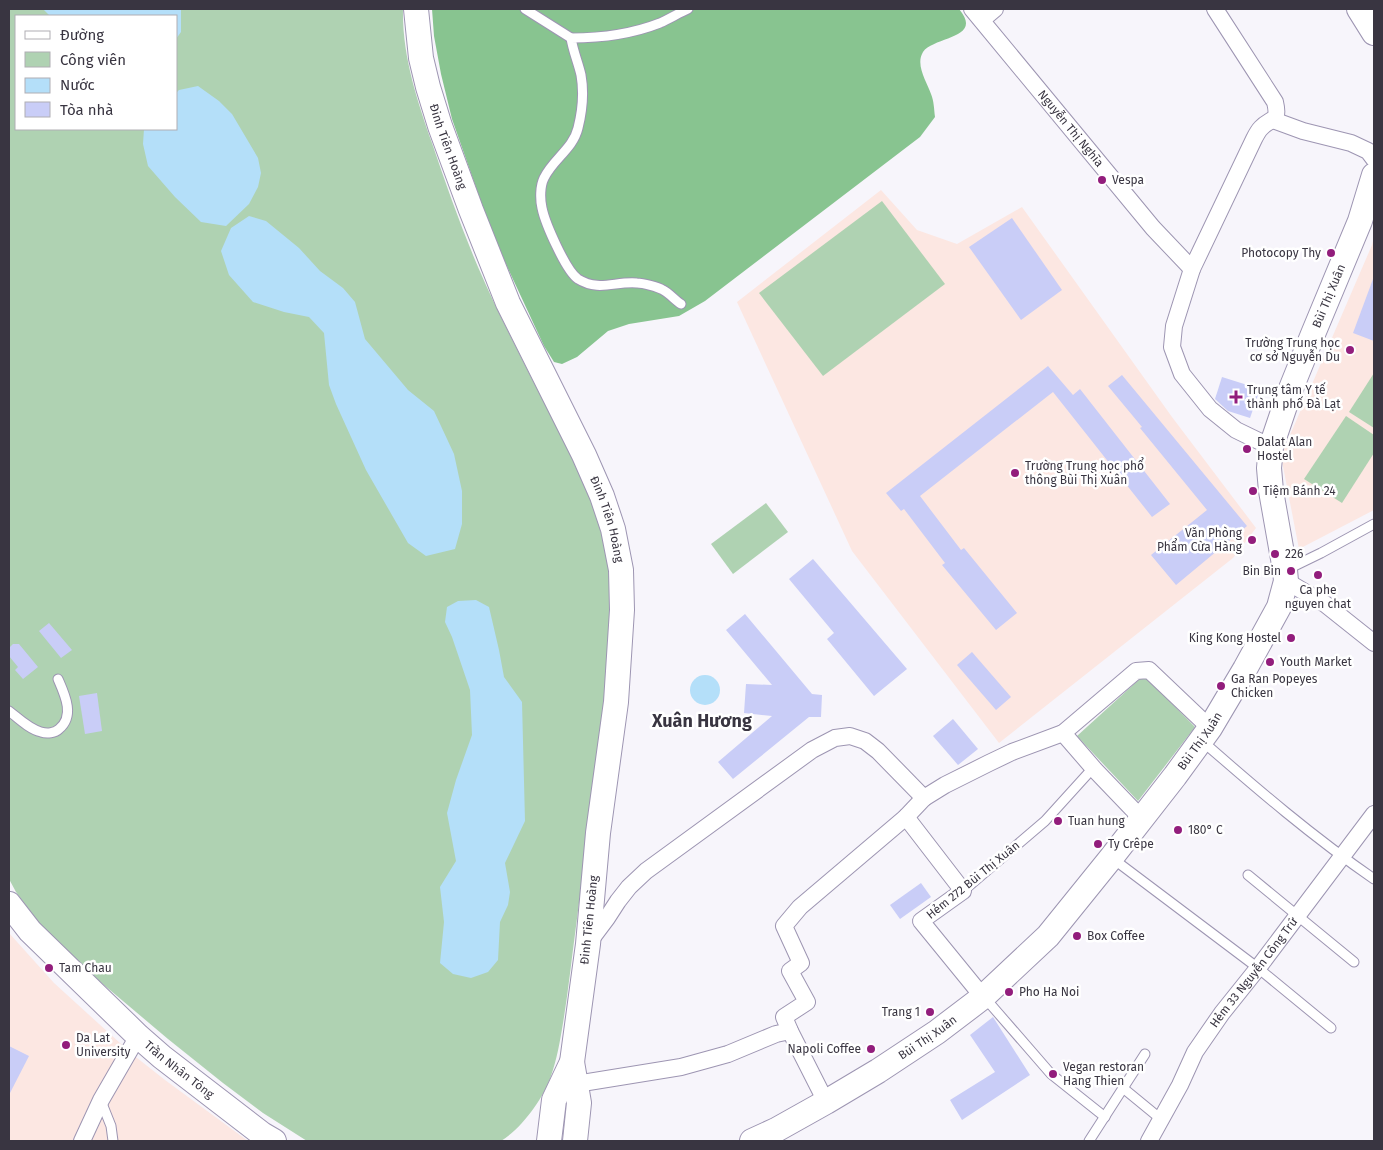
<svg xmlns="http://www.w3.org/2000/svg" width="1383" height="1150" font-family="'Fira Sans',sans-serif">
<rect width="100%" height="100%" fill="#f7f5fb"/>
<g fill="#fce7e2">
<polygon points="881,190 917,230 957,244 1022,207 1172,417 1256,528 1233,558 999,743 852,551 737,302"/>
<polygon points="1374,236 1374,510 1299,549 1281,456 1372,245"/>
<polygon points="9,933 54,983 132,1054 165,1080 248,1141 9,1141"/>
</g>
<g fill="#afd2b2" fill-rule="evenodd">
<path d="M9 9H403C402 55 417 100 432 143 446 185 461 227 478 267 492 300 509 333 525 365 553 422 588 477 603 540 619 608 607 681 598 749 591 810 583 872 575 934 571 964 568 993 563 1023 560 1041 557 1059 551 1076 543 1099 522 1128 501 1141H307L263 1113 223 1083 168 1039 72 958 39 923 16 892 9 879ZM16 16H176V129H16Z"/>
<polygon points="882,201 945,284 823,376 759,293"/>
<polygon points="1374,373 1374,428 1349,412"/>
<polygon points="1346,416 1374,435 1374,453 1342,503 1304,479"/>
<polygon points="766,503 788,532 733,574 711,544"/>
<polygon points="1144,675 1195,727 1138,801 1077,736"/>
</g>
<path fill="#88c490" d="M432 9H959C984 39 935 36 923 52 915 65 927 82 931 94 934 101 934 109 935 117L920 137 705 301 679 316 629 324 608 331 577 357 562 364 554 362 544 346 505 262 486 216 452 119 441 74 434 36Z"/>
<g fill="#b4dff9">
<polygon points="43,9 181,9 181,32 176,39 176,16 50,16"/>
<polygon points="198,86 219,101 232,114 258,158 261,173 258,187 249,204 226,226 201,222 175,197 148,166 143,144 144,129 176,129 176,93 179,90"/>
<polygon points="249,216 266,221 299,248 320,271 343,288 355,302 365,339 408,390 434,411 454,454 462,491 462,524 455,549 426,556 408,543 366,470 336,404 329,385 324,333 309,317 284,312 253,302 229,275 221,251 231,228"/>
<polygon points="476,600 489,607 499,650 504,677 522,702 525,821 505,863 510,892 508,905 500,922 498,960 488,972 471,978 453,974 440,963 444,922 440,887 456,861 447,813 456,780 472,735 470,690 452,637 445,622 447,607 458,601"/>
<circle cx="705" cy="690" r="15"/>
</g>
<g fill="#c9cdf7">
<polygon points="1012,218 1062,290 1021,320 969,247"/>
<polygon points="1373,279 1374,280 1374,341 1353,333"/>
<polygon points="1048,366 1073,395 1080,389 1170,504 1152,517 1053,392 920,496 961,550 964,548 1017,613 996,630 942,565 945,563 904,509 901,511 886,493"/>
<polygon points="1122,375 1247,526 1176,585 1151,555 1207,510 1140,428 1142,427 1108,386"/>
<polygon points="1222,377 1260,389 1250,418 1228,411 1215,399"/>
<polygon points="813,559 907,669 874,696 827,639 834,633 789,579"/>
<polygon points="745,614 812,694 822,695 821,717 809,717 733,779 718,762 772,716 744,713 746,684 772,685 726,630"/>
<polygon points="49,623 72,650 61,658 39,631"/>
<polygon points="13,644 19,644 38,667 23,679 15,670 18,667 9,656 9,648"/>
<polygon points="972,652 1011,697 996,710 957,665"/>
<polygon points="97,693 102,731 85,734 79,696"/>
<polygon points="953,719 978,749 958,765 933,736"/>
<polygon points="921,883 931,897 900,919 890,905"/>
<polygon points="993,1017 1030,1075 962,1120 950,1100 995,1072 970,1035"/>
<polygon points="9,1046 29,1056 9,1095"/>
</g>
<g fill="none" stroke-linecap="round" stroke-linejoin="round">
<g stroke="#9d95b2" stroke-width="11">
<g id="lane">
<polyline points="525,9 571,38"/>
<path d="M681 304C675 300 669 293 663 290 658 287 643 283 637 283 615 281 599 292 578 279 566 271 545 223 542 208 540 199 540 186 544 178 553 159 573 149 578 128 582 112 584 92 581 75 578 62 573 51 571 38 601 38 632 34 660 23 669 19 679 13 688 9"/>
<polyline points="1286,570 1321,553 1374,524"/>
<path d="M9 711C18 718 29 729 41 732 47 734 55 733 59 729 75 716 65 695 58 679"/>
<path d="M1201 740C1257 789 1313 837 1374 879"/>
<polyline points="1112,858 1258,968 1331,1028"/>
<polyline points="1248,875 1354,962"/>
<polyline points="963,891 1045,821 1093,768"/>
<polyline points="985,998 1051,1074 1105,1117"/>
<polyline points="1123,1088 1162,1120"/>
<polyline points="101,1101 111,1126 113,1141"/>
<polyline points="1089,1141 1145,1054"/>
</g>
</g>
<g stroke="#9d95b2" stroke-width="18">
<g id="street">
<path id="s1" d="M972 9 1153 228 1192 269"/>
<path d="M1215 9 1275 102C1280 123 1271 117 1261 128 1258 131 1256 135 1254 139L1192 269 1174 326 1172 347 1182 374 1210 409 1236 430 1271 447"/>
<polyline points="982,20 995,9"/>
<polyline points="1273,120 1303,131 1351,143 1368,151 1374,159"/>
<polyline points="1286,581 1325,604 1374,643"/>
<polyline points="1063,733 1095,770 1142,819"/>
<polyline points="906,817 963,891 921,921 983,997"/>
<polyline points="589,942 607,918 618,901 629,887 646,871 812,750 835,738 850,736 865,741 878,751 924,798 945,785 989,763 1012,752 1063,733 1136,671 1149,670 1210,728"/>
<polyline points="576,1084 681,1067 728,1054 776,1034 790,1031"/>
<polyline points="826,1102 790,1031 784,1017 807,1002 790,971 801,963 784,926 800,907 906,817 924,798"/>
<polyline points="82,1141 101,1100 138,1036"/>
<path id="s2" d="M1149 1141 1180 1085 1195 1052 1222 1013 1258 968 1374 814"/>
</g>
</g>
<g stroke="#9d95b2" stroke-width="26">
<g id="secondary">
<path id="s3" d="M416 9 421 58 428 87 440 126 471 210 508 303 584 455 602 496 613 529 621 570 622 610 616 702 598 833 588 944 572 1062 554 1100 549 1141"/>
<polyline points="1359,9 1374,33"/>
<path id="s4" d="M9 904 30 931 138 1036 162 1057 262 1134 274 1141"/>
<polyline points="572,1062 579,1103 575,1141"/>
<path id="s5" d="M752 1141 776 1130 826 1102 878 1071 937 1032 983 997 1048 936 1111 858 1175 776 1210 728 1245 669 1279 607 1286 581 1285 570 1271 491 1269 468 1271 447 1290 391 1313 334 1360 221 1374 175"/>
</g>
</g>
<use href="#lane" stroke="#fff" stroke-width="9"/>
<use href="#street" stroke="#fff" stroke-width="16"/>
<use href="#secondary" stroke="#fff" stroke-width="24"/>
</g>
<g fill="#921d7c" stroke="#fff" stroke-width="2">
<circle cx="1102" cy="180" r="5"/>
<circle cx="1331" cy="253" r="5"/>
<circle cx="1350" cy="350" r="5"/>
<path d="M1233.5 389.5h5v5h5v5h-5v5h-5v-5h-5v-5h5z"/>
<circle cx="1247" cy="449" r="5"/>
<circle cx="1015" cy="473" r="5"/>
<circle cx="1253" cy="491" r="5"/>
<circle cx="1252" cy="540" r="5"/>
<circle cx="1275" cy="554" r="5"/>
<circle cx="1291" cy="571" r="5"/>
<circle cx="1318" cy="575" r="5"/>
<circle cx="1291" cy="638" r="5"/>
<circle cx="1270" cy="662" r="5"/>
<circle cx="1221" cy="686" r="5"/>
<circle cx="1058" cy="821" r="5"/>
<circle cx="1178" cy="830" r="5"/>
<circle cx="1098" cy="844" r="5"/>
<circle cx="1077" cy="936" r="5"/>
<circle cx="49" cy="968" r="5"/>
<circle cx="1009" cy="992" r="5"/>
<circle cx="930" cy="1012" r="5"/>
<circle cx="66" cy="1045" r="5"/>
<circle cx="871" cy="1049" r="5"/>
<circle cx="1053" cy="1074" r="5"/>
</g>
<g text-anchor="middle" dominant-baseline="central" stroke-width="5" stroke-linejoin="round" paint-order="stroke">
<g font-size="12" fill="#393541" stroke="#fff">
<text stroke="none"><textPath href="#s1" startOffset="155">Nguyễn Thị Nghĩa</textPath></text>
<text stroke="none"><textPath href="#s3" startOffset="142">Đinh Tiên Hoàng</textPath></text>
<text stroke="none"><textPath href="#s5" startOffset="1089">Bùi Thị Xuân</textPath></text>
<text stroke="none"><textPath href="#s3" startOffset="548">Đinh Tiên Hoàng</textPath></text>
<text stroke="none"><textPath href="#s5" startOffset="609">Bùi Thị Xuân</textPath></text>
<text transform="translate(973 880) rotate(-39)">Hẻm 272 Bùi Thị Xuân</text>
<text transform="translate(589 920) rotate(-84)">Đinh Tiên Hoàng</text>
<text stroke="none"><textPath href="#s2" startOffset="199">Hẻm 33 Nguyễn Công Trứ</textPath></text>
<text stroke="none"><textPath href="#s5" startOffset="204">Bùi Thị Xuân</textPath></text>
<text stroke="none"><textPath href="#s4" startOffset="238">Trần Nhân Tông</textPath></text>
</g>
<g font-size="12" fill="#393541" stroke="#fff" text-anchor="start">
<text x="1112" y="180">Vespa</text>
<text x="1321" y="253" text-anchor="end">Photocopy Thy</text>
<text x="1340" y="343" text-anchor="end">Trường Trung học<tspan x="1340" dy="14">cơ sở Nguyễn Du</tspan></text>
<text x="1247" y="390">Trung tâm Y tế<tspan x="1247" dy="14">thành phố Đà Lạt</tspan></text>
<text x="1257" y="442">Dalat Alan<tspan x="1257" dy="14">Hostel</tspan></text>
<text x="1025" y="466">Trường Trung học phổ<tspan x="1025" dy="14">thông Bùi Thị Xuân</tspan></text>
<text x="1263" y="491">Tiệm Bánh 24</text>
<text x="1242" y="533" text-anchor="end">Văn Phòng<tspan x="1242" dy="14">Phẩm Cừa Hàng</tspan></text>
<text x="1285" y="554">226</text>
<text x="1281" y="571" text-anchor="end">Bin Bin</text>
<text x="1318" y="590" text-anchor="middle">Ca phe<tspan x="1318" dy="14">nguyen chat</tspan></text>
<text x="1281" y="638" text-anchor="end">King Kong Hostel</text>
<text x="1280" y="662">Youth Market</text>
<text x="1231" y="679">Ga Ran Popeyes<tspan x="1231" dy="14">Chicken</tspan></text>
<text x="1068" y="821">Tuan hung</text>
<text x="1188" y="830">180° C</text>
<text x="1108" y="844">Ty Crêpe</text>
<text x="1087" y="936">Box Coffee</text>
<text x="59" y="968">Tam Chau</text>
<text x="1019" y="992">Pho Ha Noi</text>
<text x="920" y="1012" text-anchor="end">Trang 1</text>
<text x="76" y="1038">Da Lat<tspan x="76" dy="14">University</tspan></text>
<text x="861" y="1049" text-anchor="end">Napoli Coffee</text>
<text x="1063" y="1067">Vegan restoran<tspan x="1063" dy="14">Hang Thien</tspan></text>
</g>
<g font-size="18" font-weight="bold" fill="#393541" stroke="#fff">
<text x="702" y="721">Xuân Hương</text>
</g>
</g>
<rect width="1383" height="1150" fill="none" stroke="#393541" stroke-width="20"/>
<rect x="15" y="15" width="162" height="115" fill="#ffffff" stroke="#b0aeb3"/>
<rect x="25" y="31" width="25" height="8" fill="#ffffff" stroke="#b0aeb3"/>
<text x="60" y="40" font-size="15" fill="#393541">Đường</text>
<rect x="25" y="52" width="25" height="15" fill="#afd2b2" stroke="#b0aeb3"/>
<text x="60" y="65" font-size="15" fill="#393541">Công viên</text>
<rect x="25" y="78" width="25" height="15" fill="#b4dff9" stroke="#b0aeb3"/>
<text x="60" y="90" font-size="15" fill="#393541">Nước</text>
<rect x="25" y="102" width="25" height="15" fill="#c9cdf7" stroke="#b0aeb3"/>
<text x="60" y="115" font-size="15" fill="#393541">Tòa nhà</text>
</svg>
